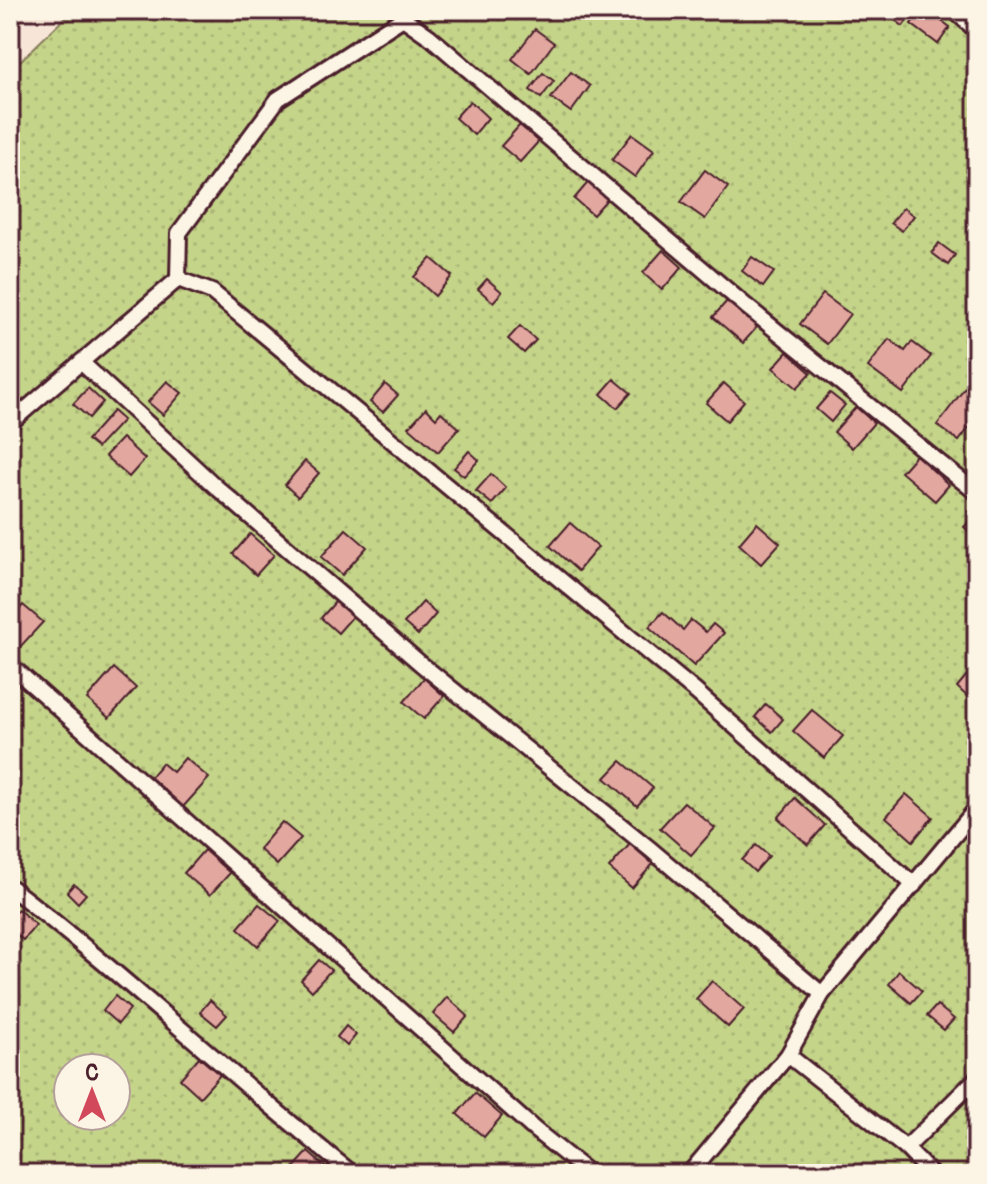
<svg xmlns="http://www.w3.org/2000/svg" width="987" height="1184" font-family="Pangolin,sans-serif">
<defs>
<pattern id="garden-dots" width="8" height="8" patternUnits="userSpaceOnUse" patternTransform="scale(2)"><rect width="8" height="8" fill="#c4d489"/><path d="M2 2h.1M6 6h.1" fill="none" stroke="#aab676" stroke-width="1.8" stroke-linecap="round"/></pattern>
</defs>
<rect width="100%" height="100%" fill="#f7e6d7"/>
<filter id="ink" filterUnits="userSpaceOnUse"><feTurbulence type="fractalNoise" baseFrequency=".0125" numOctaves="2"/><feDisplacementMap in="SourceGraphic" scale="16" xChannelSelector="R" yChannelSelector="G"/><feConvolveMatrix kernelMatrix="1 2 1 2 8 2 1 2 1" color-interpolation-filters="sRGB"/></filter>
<g filter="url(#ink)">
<path fill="url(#garden-dots)" stroke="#877a5a" stroke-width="2" fill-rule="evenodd" d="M73 10H977V1174H10V71ZM68 1068H116V1116H68Z"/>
<g fill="#e2a8a0" stroke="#4a1f2b" stroke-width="2">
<polygon points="891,10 915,10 903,26 888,15"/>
<polygon points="921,10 927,10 950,27 938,44 911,24"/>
<polygon points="535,29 554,43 531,74 512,59"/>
<polygon points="571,72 590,86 571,112 551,98"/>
<polygon points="543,73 554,81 541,98 530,90"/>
<polygon points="470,101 488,118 474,135 455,118"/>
<polygon points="520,125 539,141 520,162 501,146"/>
<polygon points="632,134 654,150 635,177 612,160"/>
<polygon points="705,170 728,187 705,219 681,202"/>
<polygon points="590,180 609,197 593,215 574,199"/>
<polygon points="903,208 914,216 902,231 891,223"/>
<polygon points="939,243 955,255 948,265 932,253"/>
<polygon points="663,250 682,267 662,290 643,273"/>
<polygon points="752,257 774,272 763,287 742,271"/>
<polygon points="431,258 452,276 435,296 414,277"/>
<polygon points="487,279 502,292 493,302 478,289"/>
<polygon points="823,294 850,314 827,344 800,324"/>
<polygon points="727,301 757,327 743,343 713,317"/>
<polygon points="520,326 536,340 524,353 508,339"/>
<polygon points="889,339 905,351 912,342 931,356 903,393 868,367"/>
<polygon points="787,352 811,373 797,388 773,368"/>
<polygon points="614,379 631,393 617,408 601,394"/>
<polygon points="167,381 182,393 163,415 148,402"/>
<polygon points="724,383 744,401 727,421 706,403"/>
<polygon points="385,384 398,395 383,412 370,402"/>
<polygon points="968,384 977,391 977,417 959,441 937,425"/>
<polygon points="88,388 103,402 89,418 73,404"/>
<polygon points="830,393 845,405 831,422 816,409"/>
<polygon points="856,407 874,423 852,448 834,432"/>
<polygon points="426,408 436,418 441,412 459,428 438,452 409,427"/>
<polygon points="113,411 123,420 97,448 87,440"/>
<polygon points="122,438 145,459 129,477 105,456"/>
<polygon points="469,451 479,460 464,476 454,468"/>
<polygon points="916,455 949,485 935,501 901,472"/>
<polygon points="305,461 319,473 298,497 285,485"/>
<polygon points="491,474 506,488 492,504 476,491"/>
<polygon points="977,513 977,539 964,527"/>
<polygon points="570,523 598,547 578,571 550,546"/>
<polygon points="757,523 780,543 761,564 739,544"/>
<polygon points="346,529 367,547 342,575 321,557"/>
<polygon points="250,534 274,555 256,575 233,554"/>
<polygon points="336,601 353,616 338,633 321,618"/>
<polygon points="423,602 436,614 418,635 404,623"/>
<polygon points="23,605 43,622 20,647 10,639 10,620"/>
<polygon points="663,612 683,630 691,620 706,632 713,624 724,633 694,666 649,627"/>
<polygon points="114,668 136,688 109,718 87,699"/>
<polygon points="967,675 977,683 977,697 973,702 957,687"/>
<polygon points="424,678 444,696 424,719 404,702"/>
<polygon points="766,704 783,719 772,732 755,717"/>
<polygon points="812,710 843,736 824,758 793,731"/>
<polygon points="185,758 209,778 183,807 150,777 162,763 173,772"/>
<polygon points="621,761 653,788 637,806 605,778"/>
<polygon points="906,794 933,817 913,841 886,817"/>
<polygon points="795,798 825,825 808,845 778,818"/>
<polygon points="684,802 715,828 691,855 660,828"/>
<polygon points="282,822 301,838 277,865 259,849"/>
<polygon points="630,844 653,864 632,888 609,868"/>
<polygon points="756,845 769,856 755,872 742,860"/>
<polygon points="204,850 230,873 210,895 184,873"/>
<polygon points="74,884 86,894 78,903 67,892"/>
<polygon points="259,904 280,921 258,946 238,928"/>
<polygon points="18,909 36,925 23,940 10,929 10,918"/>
<polygon points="319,960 331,970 312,991 301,980"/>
<polygon points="899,971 922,991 911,1003 889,984"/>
<polygon points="712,981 744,1009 728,1027 696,999"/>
<polygon points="115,996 130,1009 118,1024 103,1011"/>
<polygon points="447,997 468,1016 454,1032 433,1014"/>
<polygon points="210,1000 227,1015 217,1026 200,1012"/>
<polygon points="937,1005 954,1019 944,1030 927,1016"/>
<polygon points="346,1026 356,1035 347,1046 337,1037"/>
<polygon points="199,1057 220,1075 200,1097 180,1079"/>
<polygon points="475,1093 502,1116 484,1137 457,1114"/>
<polygon points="308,1152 332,1173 332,1174 289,1173"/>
</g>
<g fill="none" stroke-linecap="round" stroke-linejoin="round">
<g stroke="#4a1f2b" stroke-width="20">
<g id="lane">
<polyline points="954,10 977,31"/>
<polyline points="403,18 430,37 746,306 977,493"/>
<polyline points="178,279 212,292 696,692 914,885"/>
<polyline points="81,362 215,486 421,664 650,849 822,994"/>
<polyline points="10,423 178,279 179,233 278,99 403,18 404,10"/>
<polyline points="10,665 535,1130 590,1174"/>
<path d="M10 887C128 978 236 1081 353 1174"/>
<polyline points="788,1055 906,1148 931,1174"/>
<polyline points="906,1148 977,1078"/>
<polyline points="689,1174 788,1055 822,994 977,808"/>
</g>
</g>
<use href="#lane" stroke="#fcf5e5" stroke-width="14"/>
</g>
</g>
<rect width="987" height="1184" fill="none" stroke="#fcf5e5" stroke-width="40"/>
<rect x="20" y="20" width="947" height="1144" fill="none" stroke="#4a1f2b" stroke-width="3" filter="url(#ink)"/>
<g transform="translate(92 1092)"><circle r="38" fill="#fcf5e5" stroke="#b59f9b" stroke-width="2"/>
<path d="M0-6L14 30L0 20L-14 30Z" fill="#d1495b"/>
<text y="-12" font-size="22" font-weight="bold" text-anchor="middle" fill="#4a1f2b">С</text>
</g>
</svg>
